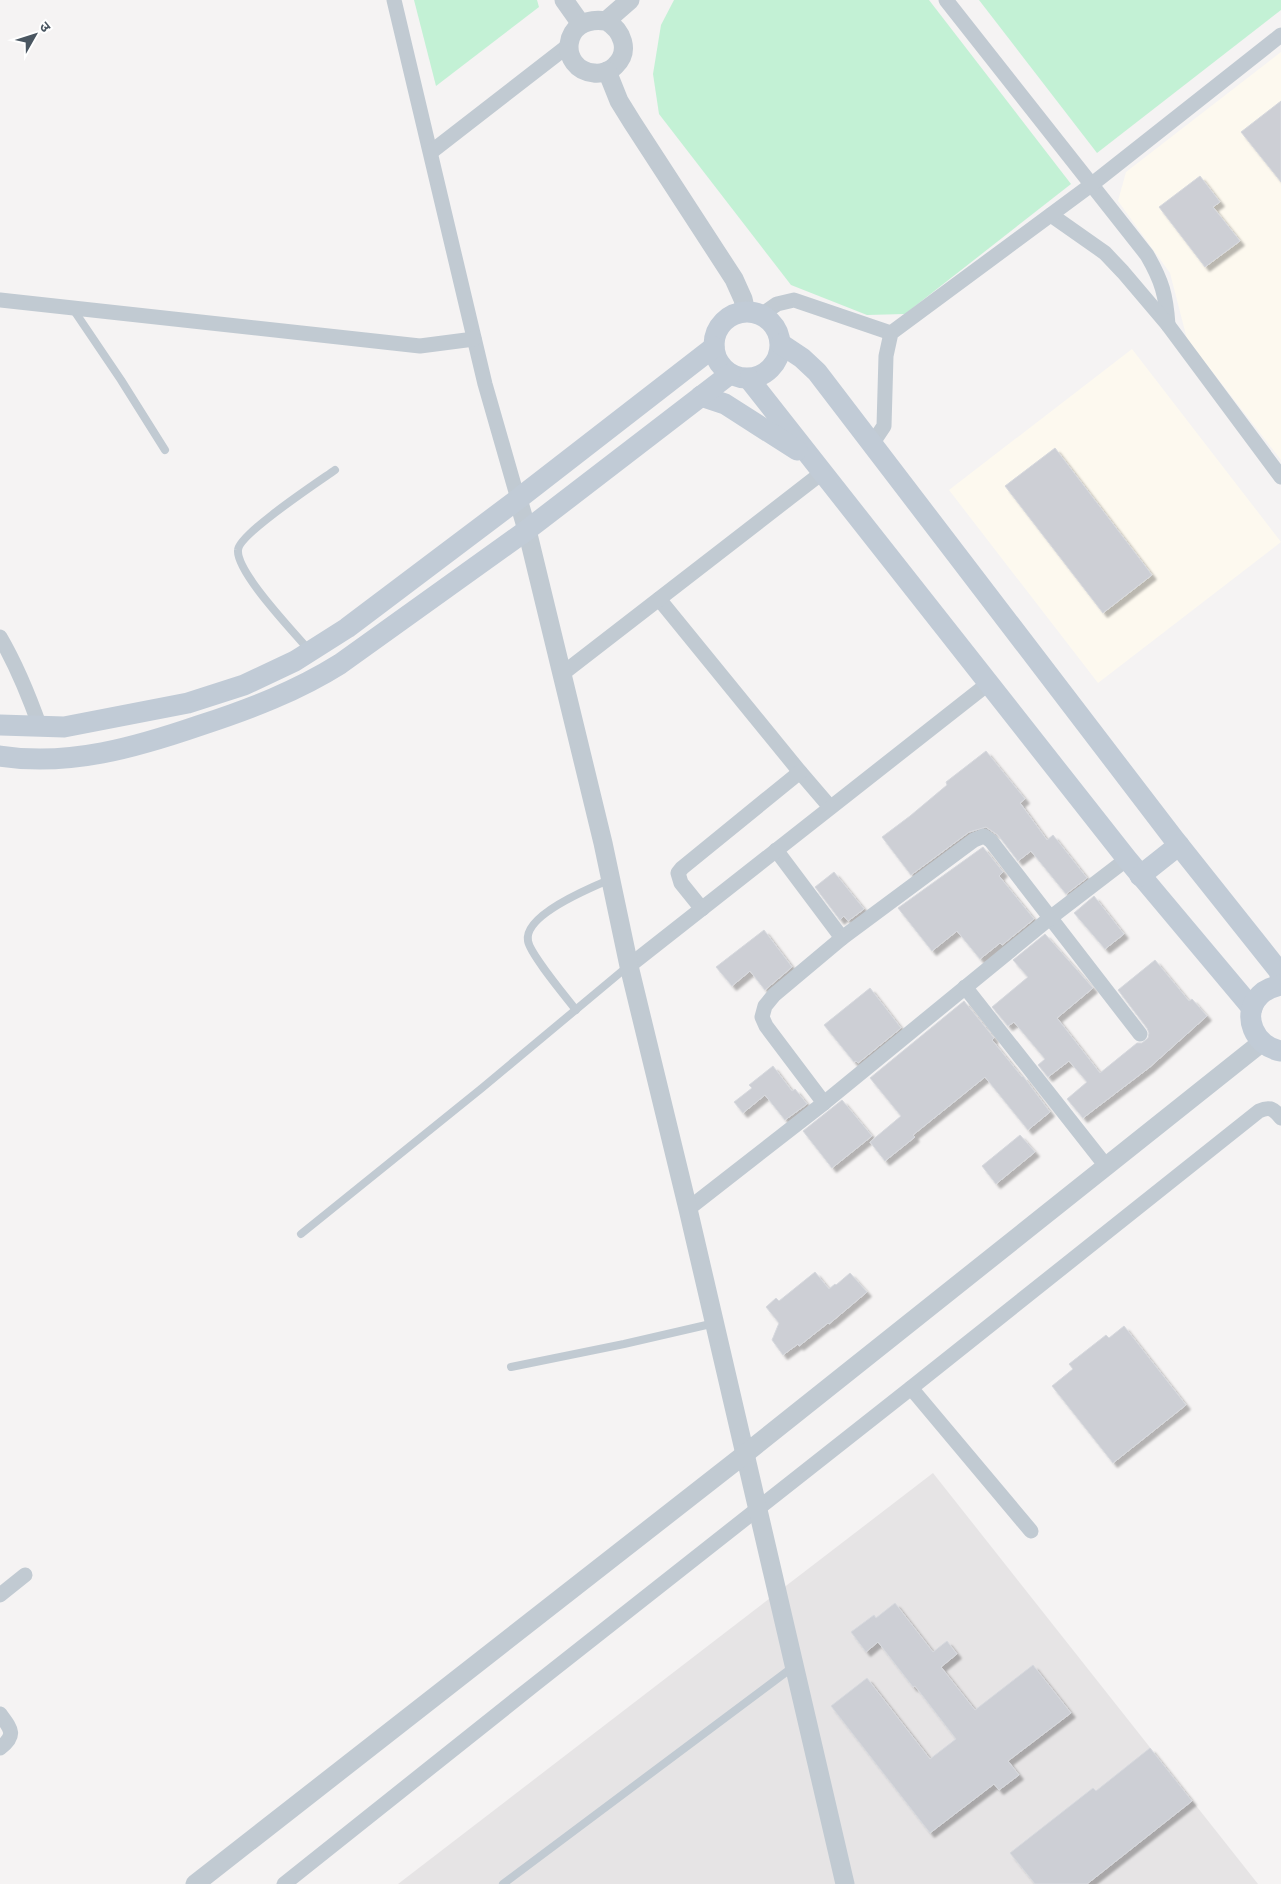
<svg xmlns="http://www.w3.org/2000/svg" width="1281" height="1884" font-family="'Asap Condensed','Noto Sans Devanagari',sans-serif">
<defs>
<filter id="shadow"><feDropShadow dx="4.5" dy="4.5" stdDeviation="1" flood-color="#0004"/></filter>
</defs>
<rect width="100%" height="100%" fill="#f5f3f3"/>
<g fill="#fdf9ef">
<polygon points="1281,52 1281,460 1187,339 1170,273 1118,201 1126,172"/>
<polygon points="1132,349 1281,542 1098,683 949,490"/>
</g>
<polygon fill="#e6e4e5" points="933,1473 1258,1884 398,1884"/>
<g fill="#c3f1d5">
<polygon points="414,0 537,0 539,7 436,86"/>
<polygon points="674,0 929,0 1071,184 905,314 867,315 791,285 659,114 653,74 661,25"/>
<polygon points="979,0 1281,0 1281,10 1097,153"/>
</g>
<g fill="#cdcfd5" stroke="#d7d9de" filter="url(#shadow)">
<polygon points="1281,101 1281,182 1241,132"/>
<polygon points="1200,176 1220,202 1213,207 1240,241 1205,267 1159,207"/>
<polygon points="1055,448 1152,575 1103,613 1005,486"/>
<polygon points="986,751 1025,799 1020,803 1047,840 1053,835 1087,878 1066,894 1031,851 1018,861 998,835 986,827 969,832 911,875 882,837 910,816 947,785 946,782"/>
<polygon points="983,847 1003,872 999,876 1034,919 1002,945 1000,943 980,959 957,931 932,951 898,908"/>
<polygon points="834,872 864,909 848,921 844,916 840,920 815,887"/>
<polygon points="1094,896 1124,934 1105,949 1074,913"/>
<polygon points="764,930 792,967 765,990 750,971 732,986 716,967"/>
<polygon points="1045,934 1093,988 1057,1018 1100,1073 1137,1043 1142,1043 1148,1038 1149,1033 1147,1028 1118,990 1155,960 1189,1001 1192,999 1207,1016 1150,1067 1083,1118 1067,1099 1087,1082 1069,1061 1048,1077 1038,1065 1045,1059 1014,1022 1008,1026 992,1007 1028,977 1013,960"/>
<polygon points="870,988 901,1028 858,1063 856,1061 854,1062 824,1025"/>
<polygon points="964,1001 994,1038 992,1040 1022,1077 1023,1076 1050,1112 1028,1130 985,1077 913,1135 915,1137 885,1161 870,1142 901,1116 870,1078"/>
<polygon points="773,1066 792,1091 795,1089 807,1104 785,1120 765,1095 743,1113 734,1102 752,1088 749,1085"/>
<polygon points="842,1100 872,1136 832,1168 803,1131"/>
<polygon points="1020,1135 1035,1152 996,1184 982,1166"/>
<polygon points="815,1272 829,1289 835,1284 836,1285 850,1273 867,1292 829,1324 828,1323 799,1346 798,1344 783,1355 772,1340 779,1323 766,1307 776,1298 779,1301"/>
<polygon points="1124,1326 1186,1405 1113,1463 1052,1386 1073,1369 1069,1364 1106,1335 1109,1338"/>
<polygon points="895,1603 933,1652 947,1641 957,1654 941,1667 975,1710 1033,1665 1071,1713 1008,1761 1019,1775 999,1790 994,1784 930,1833 831,1706 867,1678 930,1759 956,1739 915,1686 913,1687 878,1642 866,1652 851,1632 874,1615 876,1618"/>
<polygon points="1150,1748 1192,1801 1087,1884 1035,1884 1010,1853 1093,1788 1096,1791"/>
</g>
<g fill="none" stroke-linecap="round" stroke-linejoin="round">
<g stroke="#c1cad2" stroke-width="8">
<polyline points="73,309 121,380 165,450"/>
<path d="M308 649C293 631 236 572 238 550 239 534 318 482 335 470"/>
<path d="M576 1010C566 997 530 954 528 941 523 915 592 887 611 879"/>
<polyline points="301,1234 482,1088 627,967"/>
<polyline points="511,1367 624,1344 715,1323"/>
<polyline points="503,1884 793,1667"/>
</g>
<g stroke="#c1cad2" stroke-width="15">
<polyline points="394,0 485,384 518,499"/>
<path d="M946 0 1147 255C1162 281 1166 295 1168 325"/>
<polyline points="431,152 569,45"/>
<polyline points="1051,215 1105,253 1123,272 1168,325 1281,477"/>
<polyline points="0,300 420,346 474,339"/>
<polyline points="761,315 777,304 794,300 891,333"/>
<polyline points="872,444 884,426 886,356 891,333 1091,185 1281,35"/>
<polyline points="659,599 800,772 830,807"/>
<path d="M0 637C17 666 29 696 40 727"/>
<polyline points="562,674 823,472"/>
<polyline points="776,850 842,938"/>
<polyline points="702,909 681,883 678,873 682,868 800,772"/>
<polyline points="629,966 989,683"/>
<polyline points="965,987 1106,1166"/>
<polyline points="824,1103 766,1026 762,1017 765,1006 774,995 842,938 974,840 984,836 991,841 1140,1034"/>
<polyline points="688,1209 824,1103 1050,918 1127,859"/>
<polyline points="911,1388 1031,1531"/>
<polyline points="0,1595 25,1575"/>
<path d="M0 1714C11 1729 17 1735 0 1748"/>
<path d="M284 1884 534 1685 911 1388 1259 1111C1270 1106 1274 1109 1281 1118"/>
</g>
<g stroke="#c1cad2" stroke-width="19">
<polyline points="564,0 581,24"/>
<path d="M606 21C622 30 631 51 615 66 610 71 601 74 594 73 558 70 560 14 606 21L630 0"/>
<polyline points="607,71 619,101 632,122 734,279 743,299 746,312"/>
<polyline points="518,499 527,530 603,843 629,966 688,1209 845,1884"/>
<polyline points="195,1884 745,1454 1261,1043"/>
</g>
<g stroke="#c1cbd6" stroke-width="21">
<circle cx="747" cy="345" r="33"/>
<polyline points="781,344 802,358 817,372 1174,839 1279,971 1281,979"/>
<polyline points="749,379 1127,859 1252,1008"/>
<polyline points="701,396 725,404 797,450"/>
<polyline points="0,725 64,727 188,703 244,685 295,661 347,628 518,499 714,347"/>
<path d="M0 756C69 767 137 747 201 725 250 709 297 691 340 664L527 530 730 374"/>
<polyline points="1140,876 1179,845"/>
<path d="M1281 985C1273 987 1266 989 1260 995 1240 1015 1255 1047 1281 1051"/>
</g>
</g>
<g transform="translate(35 35) rotate(51)" stroke="#ffffff" stroke-width="4" paint-order="stroke">
<path d="M0-4L9 19L0 12L-9 19Z" fill="#4a5661"/>
<text y="-8" font-size="14" font-weight="bold" text-anchor="middle" fill="#4a5661">उ</text>
</g>
</svg>
